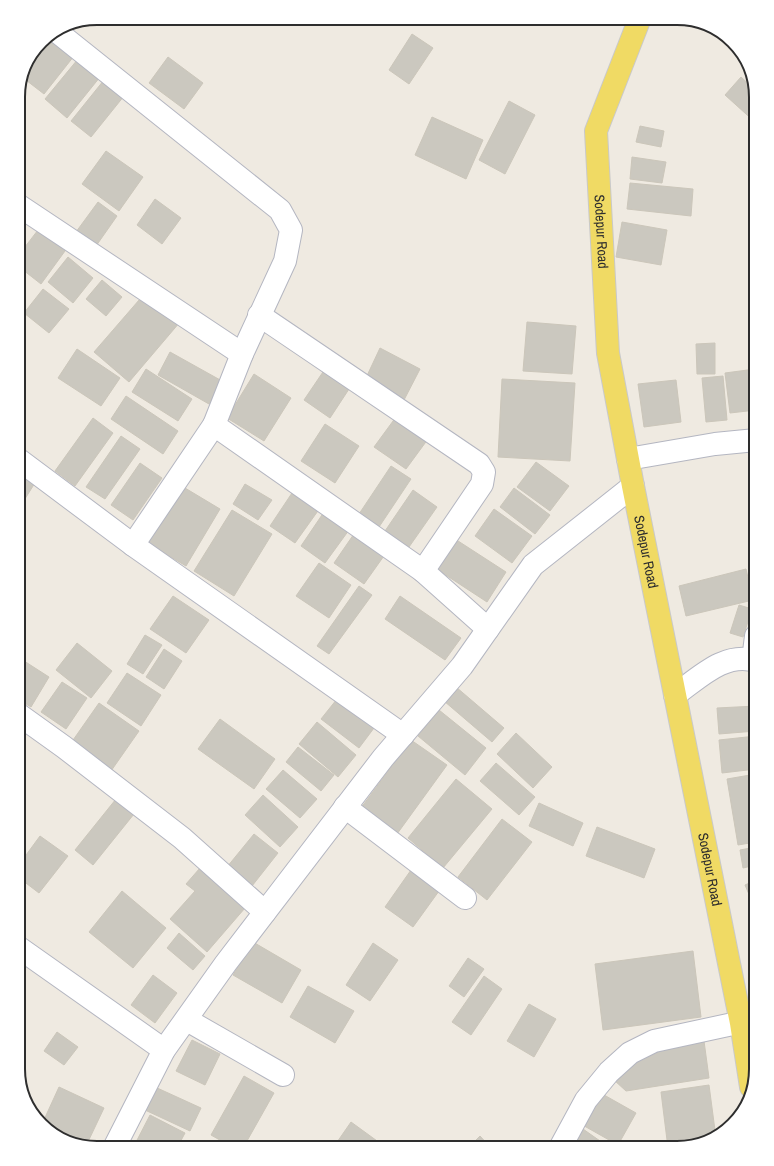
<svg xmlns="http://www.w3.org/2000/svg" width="774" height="1166" font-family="'Archivo Narrow',sans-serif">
<rect width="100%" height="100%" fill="#efeae1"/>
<g fill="#cbc8bf" stroke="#cbc6ba">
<polygon points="528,18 543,18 539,25"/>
<polygon points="412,34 433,48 409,84 389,70"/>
<polygon points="51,38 74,56 44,94 22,77"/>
<polygon points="168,57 203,83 184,109 149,83"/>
<polygon points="78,59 100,77 67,118 45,99"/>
<polygon points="741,77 754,89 756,97 756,123 725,95"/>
<polygon points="104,80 124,96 91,137 71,121"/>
<polygon points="509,101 535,115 505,174 479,160"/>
<polygon points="432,117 483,140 466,179 415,155"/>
<polygon points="640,126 664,131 661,147 636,142"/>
<polygon points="106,151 143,177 119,211 82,184"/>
<polygon points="632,157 666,162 662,183 630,179"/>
<polygon points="630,183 693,189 691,216 627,209"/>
<polygon points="155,199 181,218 162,244 137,225"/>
<polygon points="98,202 117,216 96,246 76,232"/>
<polygon points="622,222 667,230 661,265 616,257"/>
<polygon points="38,230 65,251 41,284 18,266 18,256"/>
<polygon points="68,257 93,278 73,303 48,282"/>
<polygon points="102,280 122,297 106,316 86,299"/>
<polygon points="43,289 69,309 49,333 24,313"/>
<polygon points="146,292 180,322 129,382 94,352"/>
<polygon points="527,322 576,326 572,374 523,371"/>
<polygon points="715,343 715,374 697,374 696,344"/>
<polygon points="380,348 420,369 404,400 365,380"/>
<polygon points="77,349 120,378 101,406 58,378"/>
<polygon points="170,352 222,381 209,404 158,375"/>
<polygon points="146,369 192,399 178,421 132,392"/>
<polygon points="325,369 351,386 330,418 304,400"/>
<polygon points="755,369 756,410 730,413 725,373"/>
<polygon points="254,374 291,398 264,441 227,418"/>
<polygon points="723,376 727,420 706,422 702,378"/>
<polygon points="502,379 575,383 570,461 498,457"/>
<polygon points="676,380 681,422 644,427 638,384"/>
<polygon points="126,396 178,431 163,454 111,419"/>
<polygon points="396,417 428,439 406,469 374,447"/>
<polygon points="93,418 113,433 75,486 55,471"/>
<polygon points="325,424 359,446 335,483 301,461"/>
<polygon points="121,436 140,449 105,499 86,487"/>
<polygon points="536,462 569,486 550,511 517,487"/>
<polygon points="140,463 162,478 133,520 111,505"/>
<polygon points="18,466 38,478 23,502 18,499"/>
<polygon points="391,466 411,479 379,527 359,514"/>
<polygon points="245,484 272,500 258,520 233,504"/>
<polygon points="180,485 220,509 186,566 146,542"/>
<polygon points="514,488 550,515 535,534 500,507"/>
<polygon points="294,490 320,508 295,543 270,526"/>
<polygon points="413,490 437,507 409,547 385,531"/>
<polygon points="494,509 532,536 512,563 475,536"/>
<polygon points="232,510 272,534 234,596 194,571"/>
<polygon points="324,512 349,530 325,563 301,546"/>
<polygon points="356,531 386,553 364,584 334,563"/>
<polygon points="455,539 506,572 487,602 435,568"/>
<polygon points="319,563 351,585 329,618 296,596"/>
<polygon points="746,569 753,600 686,616 679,586"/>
<polygon points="359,586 372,595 329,654 317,646"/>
<polygon points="173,596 209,620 186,653 150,629"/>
<polygon points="400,596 461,638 445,660 385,619"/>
<polygon points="739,605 752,609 743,637 730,633"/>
<polygon points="145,635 162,645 143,674 127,664"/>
<polygon points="77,643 112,671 91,698 56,670"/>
<polygon points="164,649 182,661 164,689 146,677"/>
<polygon points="21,659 49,677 31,707 18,699 18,663"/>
<polygon points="127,673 161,695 141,726 107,703"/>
<polygon points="62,682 87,698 66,729 41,712"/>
<polygon points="456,687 504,728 492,742 444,701"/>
<polygon points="337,699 374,728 359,748 321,719"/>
<polygon points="99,703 139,731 111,771 71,743"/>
<polygon points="756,706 756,731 719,734 717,708"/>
<polygon points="439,710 486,748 465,775 418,736"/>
<polygon points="220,719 275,759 254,789 198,749"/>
<polygon points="317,722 356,755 338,777 299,744"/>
<polygon points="516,733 552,767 533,788 497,754"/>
<polygon points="756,736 756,769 722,773 719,740"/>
<polygon points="411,740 447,765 397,834 361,808"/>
<polygon points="298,747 334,775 321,791 286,762"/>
<polygon points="496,763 535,797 519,815 480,781"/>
<polygon points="283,770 317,799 300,818 266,789"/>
<polygon points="756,774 756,842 738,845 727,779"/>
<polygon points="456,779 492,809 443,868 408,838"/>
<polygon points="263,795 298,827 280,847 245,815"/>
<polygon points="116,799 134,814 93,865 75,850"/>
<polygon points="539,803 583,823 573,846 529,826"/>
<polygon points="502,819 532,842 487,900 458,877"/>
<polygon points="597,827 655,849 644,878 586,856"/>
<polygon points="254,834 278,853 252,886 227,867"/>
<polygon points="40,836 68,856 39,893 18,877 18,866"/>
<polygon points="756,847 756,865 743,868 740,850"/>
<polygon points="200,868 245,908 207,952 170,919 195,891 186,884"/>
<polygon points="411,870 439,891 413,927 385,907"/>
<polygon points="756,880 756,905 754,906 745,885"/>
<polygon points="122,891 166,928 133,968 89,932"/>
<polygon points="179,933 205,956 193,970 167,948"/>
<polygon points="253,942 301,970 282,1003 233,975"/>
<polygon points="373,943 398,960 370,1001 346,985"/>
<polygon points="693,951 701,1017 603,1030 595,964"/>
<polygon points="468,958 484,969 464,997 449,986"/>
<polygon points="153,975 177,993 155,1023 131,1005"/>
<polygon points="484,976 502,989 471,1035 452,1022"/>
<polygon points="308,986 354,1011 335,1043 290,1017"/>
<polygon points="529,1004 556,1019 534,1057 507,1041"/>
<polygon points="57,1032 78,1047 64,1065 44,1051"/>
<polygon points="192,1040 220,1054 205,1085 176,1071"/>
<polygon points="704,1041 709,1078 626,1091 614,1080 649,1049"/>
<polygon points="244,1076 274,1093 243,1148 234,1148 211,1135"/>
<polygon points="709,1085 716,1138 677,1148 668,1148 661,1092"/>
<polygon points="59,1087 104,1108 86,1146 58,1137 43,1122"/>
<polygon points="155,1087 201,1108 190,1131 145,1110"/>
<polygon points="597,1091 636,1113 618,1145 579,1123"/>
<polygon points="150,1115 185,1133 177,1148 133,1148"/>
<polygon points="351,1122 384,1146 382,1148 333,1148"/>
<polygon points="583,1129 610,1148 570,1148"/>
<polygon points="480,1136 491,1148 468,1148"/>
</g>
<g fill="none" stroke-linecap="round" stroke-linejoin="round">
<g stroke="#b4b6c1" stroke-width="24">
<g id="street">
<polyline points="56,31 280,210 291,230 285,261 242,354 214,425 423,571 488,629"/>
<polyline points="18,205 242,354"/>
<polyline points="259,315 479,464 484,472 482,484 423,571"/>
<polyline points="18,459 133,545 403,735"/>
<polyline points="628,459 715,444 756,440"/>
<polyline points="133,545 214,425"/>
<polyline points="753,660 756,636"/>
<path d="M675 695C699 678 725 651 756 661"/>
<polyline points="18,714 64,747 182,838 265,912"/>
<polyline points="345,807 465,898"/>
<polyline points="18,947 164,1050"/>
<polyline points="187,1020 283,1075"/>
<polyline points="560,1148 586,1100 609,1072 630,1053 654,1041 756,1019"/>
</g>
</g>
<g stroke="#b4b6c1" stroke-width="24">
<polyline id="secondary" points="114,1148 164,1050 226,963 383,758 462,666 533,565 633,486"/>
</g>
<g stroke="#c9c9c9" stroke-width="24">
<g id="primary">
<path id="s1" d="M640 18 596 131 608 353 633 486 741 1023 751 1087"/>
</g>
</g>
<use href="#street" stroke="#fff" stroke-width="22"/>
<use href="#secondary" stroke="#fff" stroke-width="22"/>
<use href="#primary" stroke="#f0da64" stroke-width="22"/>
</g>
<g text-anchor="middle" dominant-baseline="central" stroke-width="3" stroke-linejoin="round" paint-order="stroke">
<g font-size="14" fill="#2e2e2e" stroke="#fff">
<text stroke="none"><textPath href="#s1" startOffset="222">Sodepur Road</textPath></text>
<text stroke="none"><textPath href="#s1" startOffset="546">Sodepur Road</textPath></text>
<text stroke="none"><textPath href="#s1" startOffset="870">Sodepur Road</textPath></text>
</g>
</g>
<path d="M0 0H774V1166H0ZM97 25H677A72 72 0 0 1 749 97V1069A72 72 0 0 1 677 1141H97A72 72 0 0 1 25 1069V97A72 72 0 0 1 97 25Z" fill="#fff" fill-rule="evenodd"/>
<path fill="none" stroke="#2e2e2e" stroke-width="2" d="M97 25H677A72 72 0 0 1 749 97V1069A72 72 0 0 1 677 1141H97A72 72 0 0 1 25 1069V97A72 72 0 0 1 97 25Z"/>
</svg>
